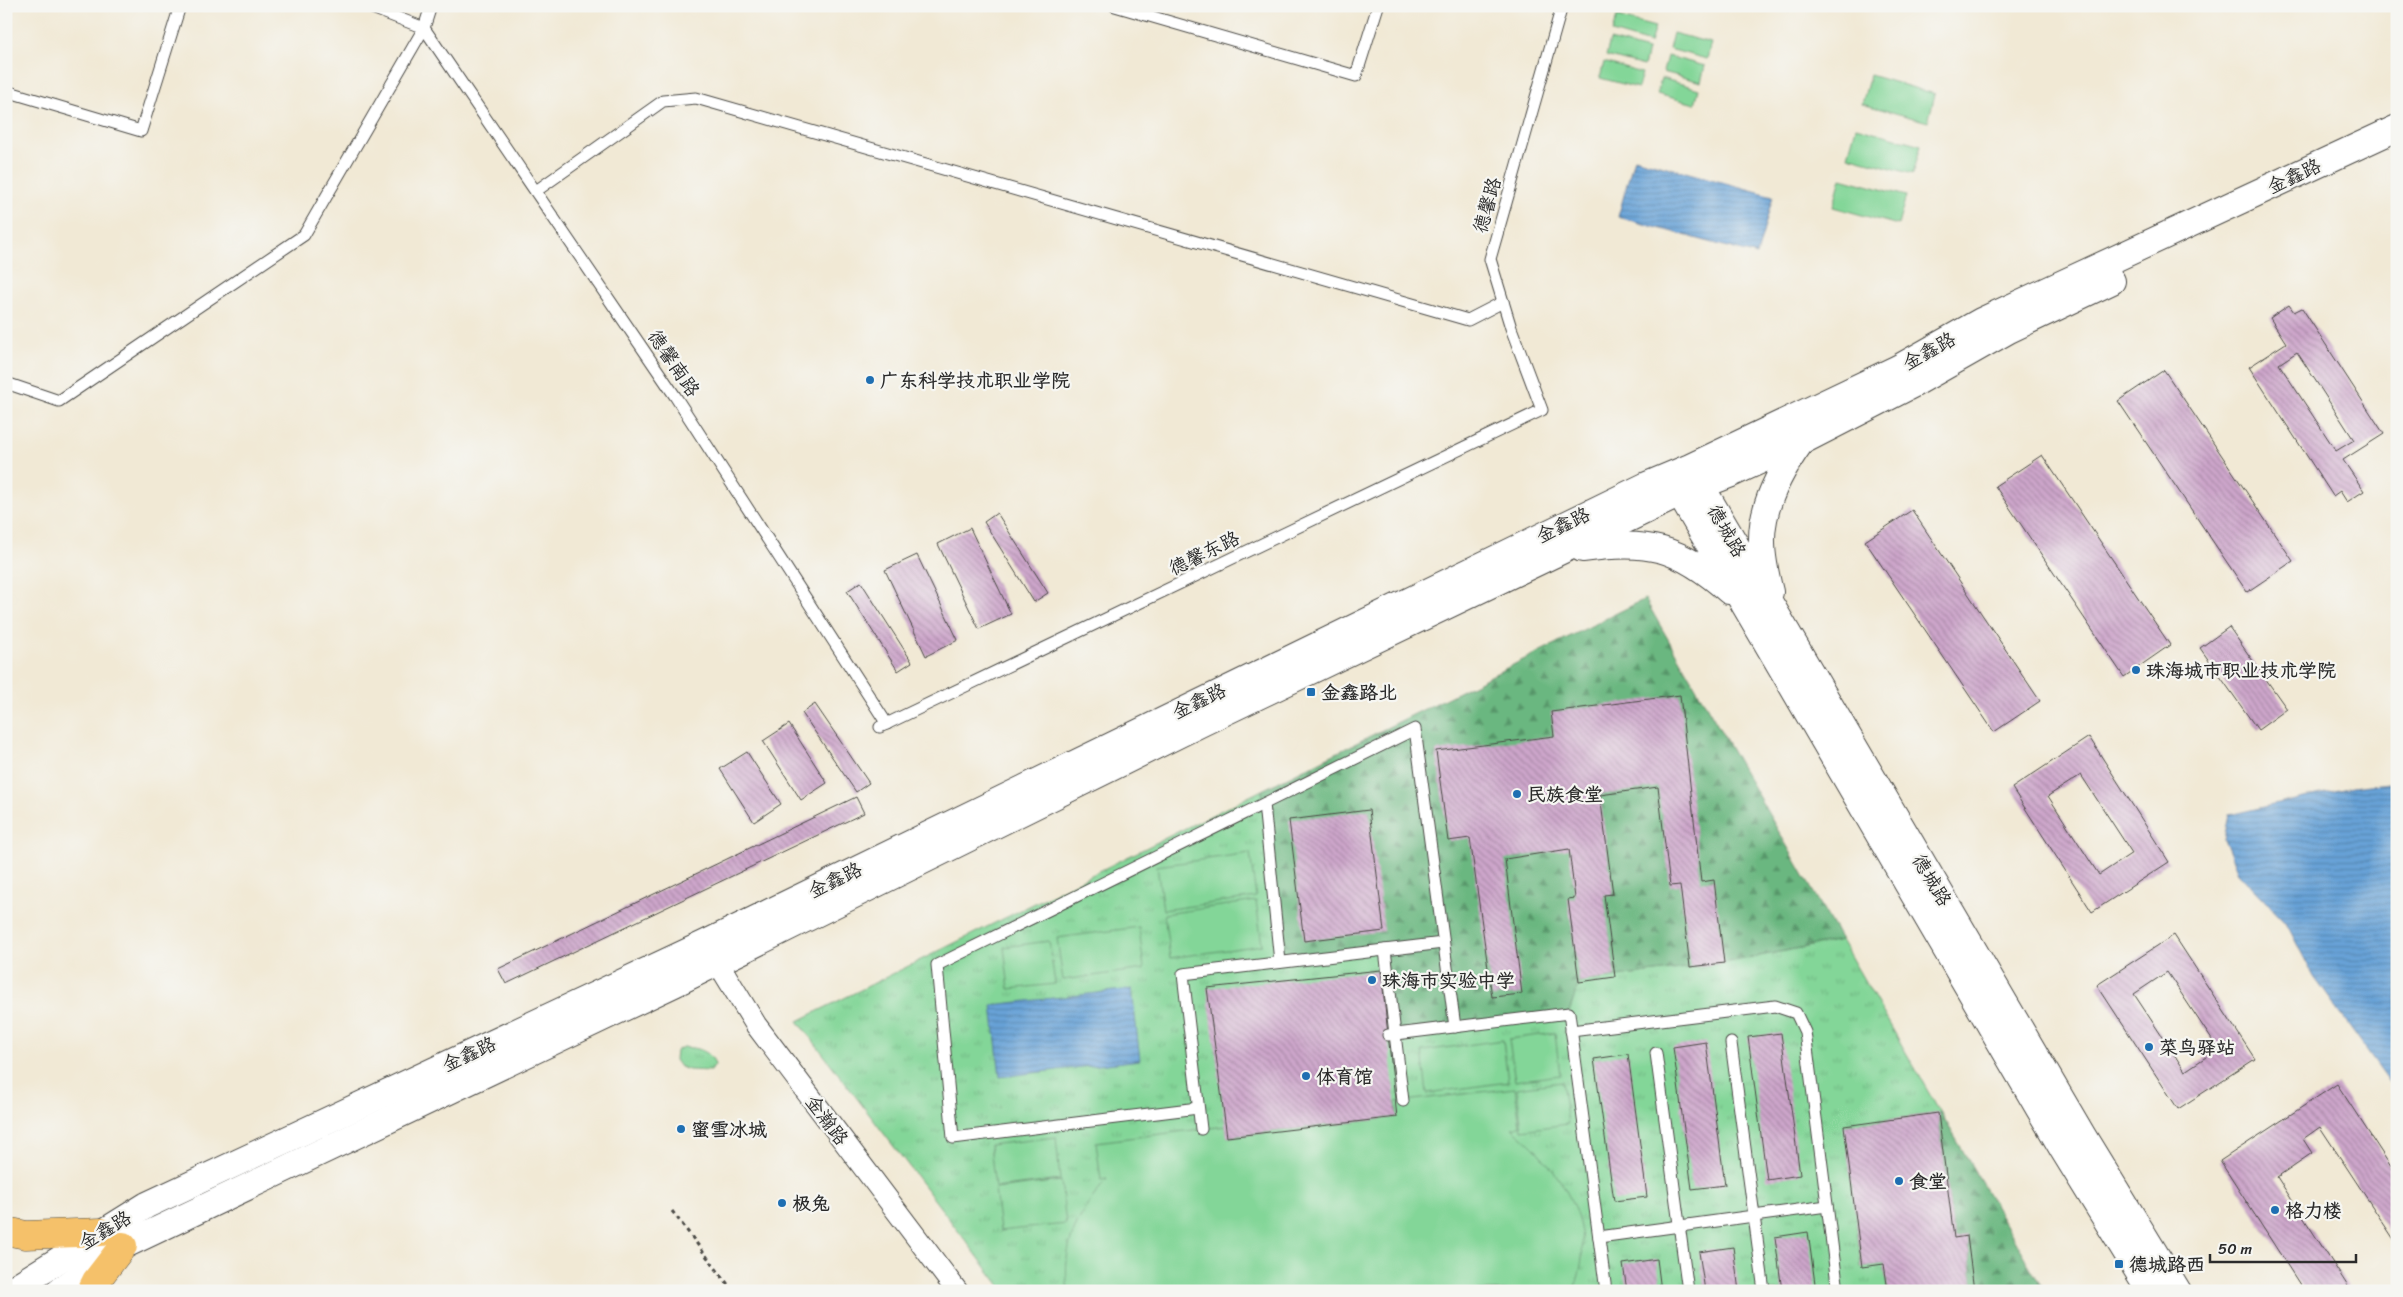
<svg xmlns="http://www.w3.org/2000/svg" width="2403" height="1297" font-family="Sriracha,'LXGW WenKai TC',sans-serif">
<defs>
<pattern id="grass-tufts" width="24" height="20" patternUnits="userSpaceOnUse" patternTransform="scale(1.25)"><rect width="24" height="20" fill="#83d698"/><path d="M3 7l-1-3M5 7V3M7 7l1-3M15 17l-1-3M17 17v-4M19 17l1-3" fill="none" stroke="#71b883"/></pattern>
<pattern id="forest-firs" width="22" height="20" patternUnits="userSpaceOnUse" patternTransform="scale(1.25)"><rect width="22" height="20" fill="#6ab780"/><path d="M5 1l3.5 6h-7zM16 11l3.5 6h-7z" fill="#579569"/></pattern>
<pattern id="water-rules" width="6" height="5" patternUnits="userSpaceOnUse" patternTransform="scale(1.25)"><rect width="6" height="5" fill="#67a2d7"/><path d="M0 2.5h6" fill="none" stroke="#5584af"/></pattern>
<pattern id="building-back-hatch" width="6" height="6" patternUnits="userSpaceOnUse" patternTransform="scale(1.25)"><rect width="6" height="6" fill="#cda6cb"/><path d="M-1 5l2 2M0 0l6 6M5-1l2 2" fill="none" stroke="#a787a5"/></pattern>
</defs>
<rect width="100%" height="100%" fill="#f6f6f2"/>
<filter id="ink" filterUnits="userSpaceOnUse"><feTurbulence type="fractalNoise" baseFrequency=".02" numOctaves="2"/><feDisplacementMap in="SourceGraphic" scale="10" xChannelSelector="R" yChannelSelector="G"/><feConvolveMatrix kernelMatrix="1 2 1 2 8 2 1 2 1" color-interpolation-filters="sRGB"/></filter>
<filter id="wash" filterUnits="userSpaceOnUse"><feTurbulence type="fractalNoise" baseFrequency=".0096" numOctaves="4" result="noise"/><feDisplacementMap in="SourceGraphic" scale="20" xChannelSelector="R" yChannelSelector="G"/><feGaussianBlur stdDeviation="1.12" result="paint"/><feColorMatrix in="noise" values="0 0 0 0 0 0 0 0 0 0 0 0 0 0 0 0 0 1.4 0 .05"/><feComposite in="paint" operator="in"/></filter>
<g filter="url(#wash)">
<rect width="100%" height="100%" fill="#f1e9d5"/>
<g fill="url(#grass-tufts)" stroke="#578062">
<polygon points="1262,790 1280,962 1385,950 1579,982 1724,963 1841,940 1941,1113 1847,1125 1861,1267 1884,1264 1888,1291 1004,1291 798,1021"/>
<path d="M683 1047C697 1048 711 1050 715 1065L711 1071 689 1070 680 1067 675 1060 676 1051Z"/>
</g>
<g fill="url(#forest-firs)" stroke="#4a7156">
<polygon points="1645,599 1841,940 1724,963 1579,982 1569,1013 1395,1034 1385,950 1280,962 1262,790"/>
<polygon points="1938,1113 1941,1113 2044,1291 1974,1291 1967,1236 1954,1238"/>
</g>
<g fill="#83d698" stroke="#578062">
<polygon points="1617,17 1655,27 1650,43 1612,32"/>
<polygon points="1673,33 1711,43 1707,59 1669,49"/>
<polygon points="1610,40 1648,50 1644,66 1606,56"/>
<polygon points="1667,56 1705,66 1701,82 1663,72"/>
<polygon points="1604,62 1642,73 1638,88 1600,78"/>
<polygon points="1870,75 1935,94 1928,122 1862,104"/>
<polygon points="1661,78 1699,89 1695,104 1657,94"/>
<polygon points="1856,127 1921,145 1913,174 1848,156"/>
<polygon points="1841,178 1906,196 1898,225 1833,207"/>
<polygon points="1250,853 1256,897 1163,910 1157,866"/>
<polygon points="1256,901 1262,945 1170,958 1164,914"/>
<polygon points="1139,927 1144,969 1063,980 1057,938"/>
<polygon points="1049,941 1055,984 1009,989 1004,947"/>
<polygon points="1555,1033 1560,1075 1515,1081 1509,1039"/>
<polygon points="1503,1040 1508,1082 1427,1093 1422,1051"/>
<polygon points="1562,1082 1568,1124 1522,1130 1517,1088"/>
<path d="M1515 1088 1520 1126 1512 1128C1559 1166 1602 1229 1573 1291H1068C1061 1244 1078 1215 1107 1179L1101 1180 1096 1142 1226 1126 1228 1137 1397 1117 1396 1102Z"/>
<polygon points="1056,1137 1060,1180 995,1188 990,1145"/>
<polygon points="1061,1181 1066,1224 1000,1231 995,1189"/>
</g>
<g fill="url(#water-rules)" stroke="#496681">
<polygon points="1634,158 1773,196 1757,255 1618,217"/>
<polygon points="2397,782 2397,1092 2314,977 2286,923 2238,873 2224,839 2229,815 2352,787"/>
<polygon points="1132,989 1140,1060 1000,1077 992,1005"/>
</g>
<g id="blocks">
<g fill="url(#building-back-hatch)" fill-rule="evenodd">
<path d="M2289 305 2294 312 2302 308 2384 434 2343 460 2364 491 2347 502 2340 491 2333 496 2249 367 2286 343 2270 318ZM2297 352 2354 440 2336 451 2279 364Z"/>
<polygon points="2164,370 2293,561 2247,592 2118,401"/>
<polygon points="2042,455 2170,645 2124,677 1995,486"/>
<polygon points="1912,510 2040,701 1994,732 1865,541"/>
<polygon points="997,513 1048,593 1034,602 984,522"/>
<polygon points="970,528 1011,614 979,629 938,544"/>
<polygon points="917,555 958,640 926,656 885,570"/>
<polygon points="861,582 912,662 898,671 847,591"/>
<polygon points="2229,627 2287,709 2258,730 2200,648"/>
<polygon points="1680,695 1701,882 1714,880 1724,963 1690,967 1680,885 1670,886 1658,787 1600,795 1613,894 1604,895 1615,977 1579,982 1568,899 1575,898 1569,849 1505,859 1522,994 1492,997 1470,838 1448,841 1436,751 1554,736 1551,712"/>
<polygon points="815,704 869,783 856,792 802,713"/>
<polygon points="789,724 827,783 801,800 763,741"/>
<path d="M2089 737 2169 862 2092 912 2012 788ZM2081 775 2132 853 2099 875 2048 796Z"/>
<polygon points="747,752 781,804 754,822 720,769"/>
<polygon points="856,797 864,813 506,984 498,969"/>
<polygon points="1369,810 1384,931 1304,941 1289,820"/>
<path d="M2174 935 2255 1059 2178 1109 2097 985ZM2167 972 2218 1049 2185 1071 2134 994Z"/>
<polygon points="1381,970 1397,1117 1227,1137 1207,988"/>
<polygon points="1781,1033 1800,1175 1767,1180 1748,1037"/>
<polygon points="1706,1042 1725,1185 1692,1189 1673,1047"/>
<polygon points="1628,1054 1647,1197 1614,1201 1594,1059"/>
<polygon points="2337,1084 2397,1176 2397,1244 2320,1127 2303,1139 2312,1153 2277,1177 2351,1291 2304,1291 2220,1161"/>
<polygon points="1938,1113 1954,1238 1967,1236 1974,1291 1888,1291 1884,1264 1862,1267 1844,1126"/>
<polygon points="1808,1232 1816,1291 1782,1291 1775,1237"/>
<polygon points="1733,1247 1739,1291 1705,1291 1699,1252"/>
<polygon points="1657,1259 1661,1291 1627,1291 1623,1264"/>
</g>
</g>
</g>
<g filter="url(#ink)">
<use href="#blocks" fill-opacity="0" stroke="#494844" stroke-width="1"/>
<g fill="none" stroke-linecap="round" stroke-linejoin="round">
<g stroke="#494844" stroke-width="13">
<g id="service">
<polyline points="367,6 424,28"/>
<polyline points="1115,6 1356,76 1378,6"/>
<polyline points="424,28 675,396 887,724"/>
<polyline points="6,91 141,131 180,6"/>
<polyline points="536,191 663,101 696,98 1468,320 1503,302"/>
<polyline points="6,383 59,401 304,235 424,28 431,6"/>
<polyline points="880,727 1542,410 1511,328 1490,259 1562,6"/>
<polyline points="1264,804 1280,962"/>
<polyline points="1385,950 1403,1101"/>
<polyline points="1571,1031 1775,1006 1796,1013 1805,1032 1838,1291"/>
<polyline points="1388,1035 1569,1013 1606,1291"/>
<polyline points="1731,1043 1764,1291"/>
<polyline points="1656,1053 1688,1291"/>
<polyline points="1198,1108 953,1138 937,965 1415,729 1455,1027"/>
<polyline points="1201,1129 1183,974 1443,943"/>
<polyline points="1599,1237 1827,1206"/>
</g>
</g>
<g stroke="#494844" stroke-width="23">
<polyline id="minor" points="710,950 756,1025 957,1291"/>
</g>
<g stroke="#494844" stroke-width="28">
<g id="tertiary">
<polyline points="1693,472 2083,1136 2178,1291"/>
<polyline points="1672,481 2063,1150 2150,1291"/>
<path d="M1582 549C1649 540 1678 546 1729 591"/>
<path d="M1770 592C1766 576 1762 559 1762 542 1761 505 1781 470 1801 442"/>
<polyline points="9,1291 147,1205 706,943 1647,485 1690,467 1898,368 1981,321 2397,128"/>
<polyline points="59,1291 123,1246 674,984 1202,723 1680,494 1729,475 1801,442 1914,384 2009,330 2112,281"/>
</g>
</g>
<g stroke="#494844" stroke-width="29">
<g id="primary">
<polyline points="6,1231 26,1235 101,1232"/>
<polyline points="91,1291 96,1281 123,1246"/>
</g>
</g>
<polyline stroke="#494844" stroke-width="3" stroke-dasharray="4 4" stroke-linecap="butt" points="672,1211 733,1291"/>
<use href="#service" stroke="#fff" stroke-width="11"/>
<use href="#minor" stroke="#fff" stroke-width="21"/>
<use href="#tertiary" stroke="#fff" stroke-width="26"/>
<use href="#primary" stroke="#f5c16b" stroke-width="28"/>
</g>
</g>
<g fill="#1f6fb2" stroke="#f6f6f2" stroke-width="2">
<circle cx="870" cy="380" r="5"/>
<circle cx="2136" cy="670" r="5"/>
<rect x="1306" y="687" width="10" height="10" rx="2.5"/>
<circle cx="1517" cy="794" r="5"/>
<circle cx="1372" cy="980" r="5"/>
<circle cx="2149" cy="1047" r="5"/>
<circle cx="1306" cy="1076" r="5"/>
<circle cx="681" cy="1129" r="5"/>
<circle cx="1899" cy="1181" r="5"/>
<circle cx="782" cy="1203" r="5"/>
<circle cx="2275" cy="1210" r="5"/>
<rect x="2114" y="1259" width="10" height="10" rx="2.5"/>
</g>
<g text-anchor="middle" dominant-baseline="central" stroke-width="4.5" stroke-linejoin="round" paint-order="stroke">
<g font-size="19" fill="#2b2b2b" stroke="#f6f6f2">
<text transform="translate(2294 176) rotate(-25)">金鑫路</text>
<text transform="translate(1487 205) rotate(-74)">德馨路</text>
<text transform="translate(1929 351) rotate(-29)">金鑫路</text>
<text transform="translate(674 363) rotate(56)">德馨南路</text>
<text transform="translate(1563 525) rotate(-26)">金鑫路</text>
<text transform="translate(1727 531) rotate(60)">德城路</text>
<text transform="translate(1204 553) rotate(-26)">德馨东路</text>
<text transform="translate(1199 701) rotate(-26)">金鑫路</text>
<text transform="translate(835 880) rotate(-26)">金鑫路</text>
<text transform="translate(1932 880) rotate(59)">德城路</text>
<text transform="translate(469 1054) rotate(-25)">金鑫路</text>
<text transform="translate(827 1120) rotate(53)">金瀚路</text>
<text transform="translate(105 1230) rotate(-31)">金鑫路</text>
</g>
<g font-size="19" font-weight="bold" fill="#2b2b2b" stroke="#f6f6f2" text-anchor="start">
<text x="880" y="380">广东科学技术职业学院</text>
<text x="2146" y="670">珠海城市职业技术学院</text>
<text x="1321" y="692">金鑫路北</text>
<text x="1527" y="794">民族食堂</text>
<text x="1382" y="980">珠海市实验中学</text>
<text x="2159" y="1047">菜鸟驿站</text>
<text x="1316" y="1076">体育馆</text>
<text x="691" y="1129">蜜雪冰城</text>
<text x="1909" y="1181">食堂</text>
<text x="792" y="1203">极兔</text>
<text x="2285" y="1210">格力楼</text>
<text x="2129" y="1264">德城路西</text>
</g>
</g>
<rect width="2403" height="1297" fill="none" stroke="#f6f6f2" stroke-width="25"/>
<path d="M2210 1254v8h146v-8" fill="none" stroke="#2b2b2b" stroke-width="2.5"/>
<text x="2218" y="1254" font-size="15" fill="#2b2b2b" stroke="#f6f6f2" stroke-width="4" paint-order="stroke">50 m</text>
</svg>
